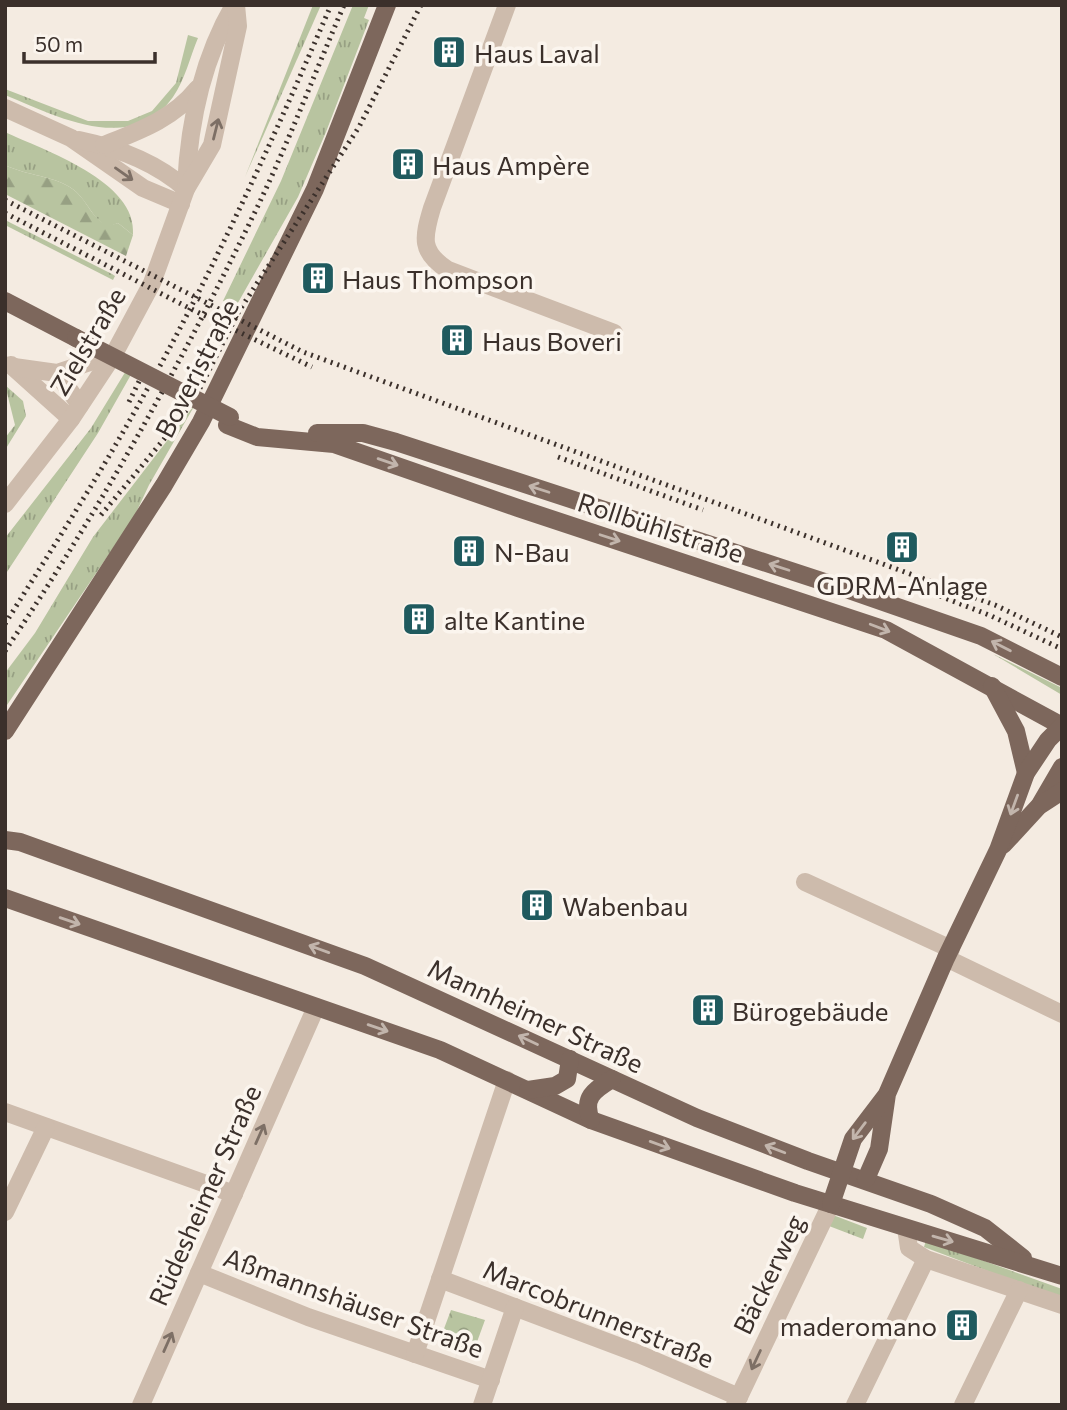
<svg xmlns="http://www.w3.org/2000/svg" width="1067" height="1410" font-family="Commissioner,sans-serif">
<defs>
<pattern id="grass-tufts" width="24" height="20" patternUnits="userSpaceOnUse" patternTransform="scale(1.75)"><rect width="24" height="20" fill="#b8c4a0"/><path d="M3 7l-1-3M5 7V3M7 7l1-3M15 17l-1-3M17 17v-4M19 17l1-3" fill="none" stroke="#97a083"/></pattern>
<pattern id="forest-firs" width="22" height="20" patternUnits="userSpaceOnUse" patternTransform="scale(1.75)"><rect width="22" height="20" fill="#b8c4a0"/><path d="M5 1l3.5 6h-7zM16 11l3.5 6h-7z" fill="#97a083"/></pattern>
<pattern id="park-crowns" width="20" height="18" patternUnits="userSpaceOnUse" patternTransform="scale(1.75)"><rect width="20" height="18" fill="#b8c4a0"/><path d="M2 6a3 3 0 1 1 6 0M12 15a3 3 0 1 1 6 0" fill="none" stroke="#97a083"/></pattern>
</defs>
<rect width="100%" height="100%" fill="#f4ebe1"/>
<g fill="url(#grass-tufts)">
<polygon points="313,5 321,5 245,177"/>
<polygon points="353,5 369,5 364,18 369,20 326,132 298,197 235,308 223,301 281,181"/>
<path d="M188 35 198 38C190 57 185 80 173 97 131 156 56 116 5 95V89L88 121H128L152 111 176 83Z"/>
<path d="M5 132C43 150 138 181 133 235L118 223 108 227C92 219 87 200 74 190 54 175 27 176 5 165Z"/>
<polygon points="5,220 112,274 115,276 113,280 5,225"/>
<polygon points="132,361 137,364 98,433 5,575 5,538 91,428"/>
<polygon points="5,385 23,401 26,416 5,450 5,438 15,425"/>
<polygon points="196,403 149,485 134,517 5,708 5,673 35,633 93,537"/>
<polygon points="993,654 1062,688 1062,695"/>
<polygon points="833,1215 867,1228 863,1239 829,1226"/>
<polygon points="926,1240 1062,1289 1062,1299 924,1247"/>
</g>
<path fill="url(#forest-firs)" d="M5 165C27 176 54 175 74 190 87 200 92 219 108 226L118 223 133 235 126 256 5 194Z"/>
<polygon fill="url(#park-crowns)" points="451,1310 485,1320 473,1353 439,1342"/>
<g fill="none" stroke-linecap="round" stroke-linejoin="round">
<g stroke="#cdbbac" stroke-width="18">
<path d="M507 5 432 208C423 238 420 252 448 270L614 333"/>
<polyline points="5,108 71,138 143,188 181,204"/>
<path d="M79 140C118 148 156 162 186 189"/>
<path d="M104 145C139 131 173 119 197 89"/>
<path d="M186 186C189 123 202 60 234 5"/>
<polyline points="11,365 71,419"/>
<polyline points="14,367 57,373 114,354"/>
<polyline points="57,373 80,405"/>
<polyline points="5,504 71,419 114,354 152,283 186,189 212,145 238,26 236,5"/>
<polyline points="805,882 951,949"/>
<polyline points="946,958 1062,1014"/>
<polyline points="5,1112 234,1194"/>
<polyline points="5,1212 46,1127"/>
<polyline points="906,1228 909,1248 926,1259 1062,1305"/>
<polyline points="199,1273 308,1317 491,1380"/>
<polyline points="440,1279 639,1354 739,1397"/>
<polyline points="415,1354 507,1080"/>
<polyline points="141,1405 316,1007"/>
<polyline points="482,1405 515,1307"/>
<polyline points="735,1405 831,1204"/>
<polyline points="855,1405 926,1259"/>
<polyline points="963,1405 1019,1290"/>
</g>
<g stroke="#7d675c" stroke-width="18">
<polyline points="5,301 76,338"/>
<polyline points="227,425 257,437 334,444 518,508 886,630 1062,726"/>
<polyline points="317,433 363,433 396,442 843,588 981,636 1062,677"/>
<polyline points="992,686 1016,731 1026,773"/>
<polyline points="5,731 164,485 201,422 315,189 387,5"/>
<polyline points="1041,803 1062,767"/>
<polyline points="5,840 20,842 365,966 697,1118 808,1161 931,1204 985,1228 1023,1258"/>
<polyline points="1003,845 1039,806 1062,791"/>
<polyline points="5,898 440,1050 591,1120 795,1193 1062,1276"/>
<polyline points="528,1090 555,1086 567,1079 570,1059"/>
<path d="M591 1120C582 1098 594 1090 612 1079"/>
<polyline points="866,1179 879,1149 887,1094 946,958 998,850 1026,773 1048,740 1062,726"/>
<polyline points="831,1204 853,1139 885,1097"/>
</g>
<g stroke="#3b302b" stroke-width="5" stroke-dasharray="2 5" stroke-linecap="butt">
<polyline points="5,200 303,352 995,605 1062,637"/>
<polyline points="5,213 189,308 312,367"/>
<polyline points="129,402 146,367"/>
<polyline points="558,457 703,510"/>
<polyline points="101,515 179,421 197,394 239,311 359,127 421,5"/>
<polyline points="927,591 989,615 1062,649"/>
<path d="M5 624C51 550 98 478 140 402 212 274 273 140 331 5"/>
<path d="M5 651C99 511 180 366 254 214 287 146 314 75 344 5"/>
</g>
<polyline stroke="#7d675c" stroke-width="18" points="76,338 230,417"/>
</g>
<defs><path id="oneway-shaft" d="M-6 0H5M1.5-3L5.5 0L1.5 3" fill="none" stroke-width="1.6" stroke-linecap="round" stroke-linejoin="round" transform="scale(1.75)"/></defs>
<g stroke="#7d6f65">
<use href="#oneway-shaft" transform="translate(216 129) rotate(-76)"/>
<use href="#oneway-shaft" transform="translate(124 174) rotate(35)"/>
<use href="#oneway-shaft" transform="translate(260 1134) rotate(-66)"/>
<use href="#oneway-shaft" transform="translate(168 1342) rotate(-66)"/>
<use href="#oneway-shaft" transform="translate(756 1360) rotate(115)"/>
</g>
<g stroke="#c2b5ac">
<use href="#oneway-shaft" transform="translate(388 462) rotate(19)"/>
<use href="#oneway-shaft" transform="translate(539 489) rotate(-162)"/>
<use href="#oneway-shaft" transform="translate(610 538) rotate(18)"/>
<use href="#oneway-shaft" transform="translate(779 567) rotate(-162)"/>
<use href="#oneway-shaft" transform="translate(880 628) rotate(21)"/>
<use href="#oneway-shaft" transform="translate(1001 646) rotate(-153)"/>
<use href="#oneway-shaft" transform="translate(1014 805) rotate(110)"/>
<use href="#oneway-shaft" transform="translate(70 921) rotate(19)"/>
<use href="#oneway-shaft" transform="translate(319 949) rotate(-160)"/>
<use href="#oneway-shaft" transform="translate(378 1028) rotate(19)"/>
<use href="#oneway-shaft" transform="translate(528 1040) rotate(-155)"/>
<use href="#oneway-shaft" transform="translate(859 1131) rotate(127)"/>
<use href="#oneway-shaft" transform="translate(660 1145) rotate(20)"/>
<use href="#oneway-shaft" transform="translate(775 1149) rotate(-159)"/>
<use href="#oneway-shaft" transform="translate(943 1239) rotate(16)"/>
</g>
<defs>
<g id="building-square" transform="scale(1.75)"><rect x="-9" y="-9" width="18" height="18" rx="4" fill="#1f5a5e" stroke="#fbf5ee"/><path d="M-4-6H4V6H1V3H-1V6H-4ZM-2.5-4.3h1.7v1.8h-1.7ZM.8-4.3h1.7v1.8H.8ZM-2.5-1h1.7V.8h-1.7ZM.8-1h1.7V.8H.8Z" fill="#fff"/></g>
</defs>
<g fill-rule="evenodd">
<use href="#building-square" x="449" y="52"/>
<use href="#building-square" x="408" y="164"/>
<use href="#building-square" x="318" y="278"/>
<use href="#building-square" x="457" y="340"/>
<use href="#building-square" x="902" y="547"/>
<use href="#building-square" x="469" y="551"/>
<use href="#building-square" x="419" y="619"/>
<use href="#building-square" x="537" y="905"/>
<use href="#building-square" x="708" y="1010"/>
<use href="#building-square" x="962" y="1325"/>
</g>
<g text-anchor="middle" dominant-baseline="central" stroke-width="7" stroke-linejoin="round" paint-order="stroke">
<g font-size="26" fill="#3b302b" stroke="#fbf5ee" text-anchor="start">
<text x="474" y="52">Haus Laval</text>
<text x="432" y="164">Haus Ampère</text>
<text x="342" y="278">Haus Thompson</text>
<text x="482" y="340">Haus Boveri</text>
<text x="494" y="551">N-Bau</text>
<text x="902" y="584" text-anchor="middle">GDRM-Anlage</text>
<text x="444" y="619">alte Kantine</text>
<text x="562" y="905">Wabenbau</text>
<text x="732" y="1010">Bürogebäude</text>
<text x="937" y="1325" text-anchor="end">maderomano</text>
</g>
<g font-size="26" fill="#3b302b" stroke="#fbf5ee">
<text transform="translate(87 341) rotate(-59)">Zielstraße</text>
<text transform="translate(196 368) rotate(-63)">Boveristraße</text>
<text transform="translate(661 527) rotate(18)">Rollbühlstraße</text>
<text transform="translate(536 1015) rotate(25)">Mannheimer Straße</text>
<text transform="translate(204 1195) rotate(-66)">Rüdesheimer Straße</text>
<text transform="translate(768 1274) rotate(-64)">Bäckerweg</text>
<text transform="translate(354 1302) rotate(20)">Aßmannshäuser Straße</text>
<text transform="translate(599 1313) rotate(22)">Marcobrunnerstraße</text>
</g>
</g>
<rect width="1067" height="1410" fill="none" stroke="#3b302b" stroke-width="14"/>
<path d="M24 52v10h131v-10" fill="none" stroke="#3b302b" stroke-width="3.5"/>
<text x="35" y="52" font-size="21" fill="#3b302b" stroke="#fbf5ee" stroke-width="5" paint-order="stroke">50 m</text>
</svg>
